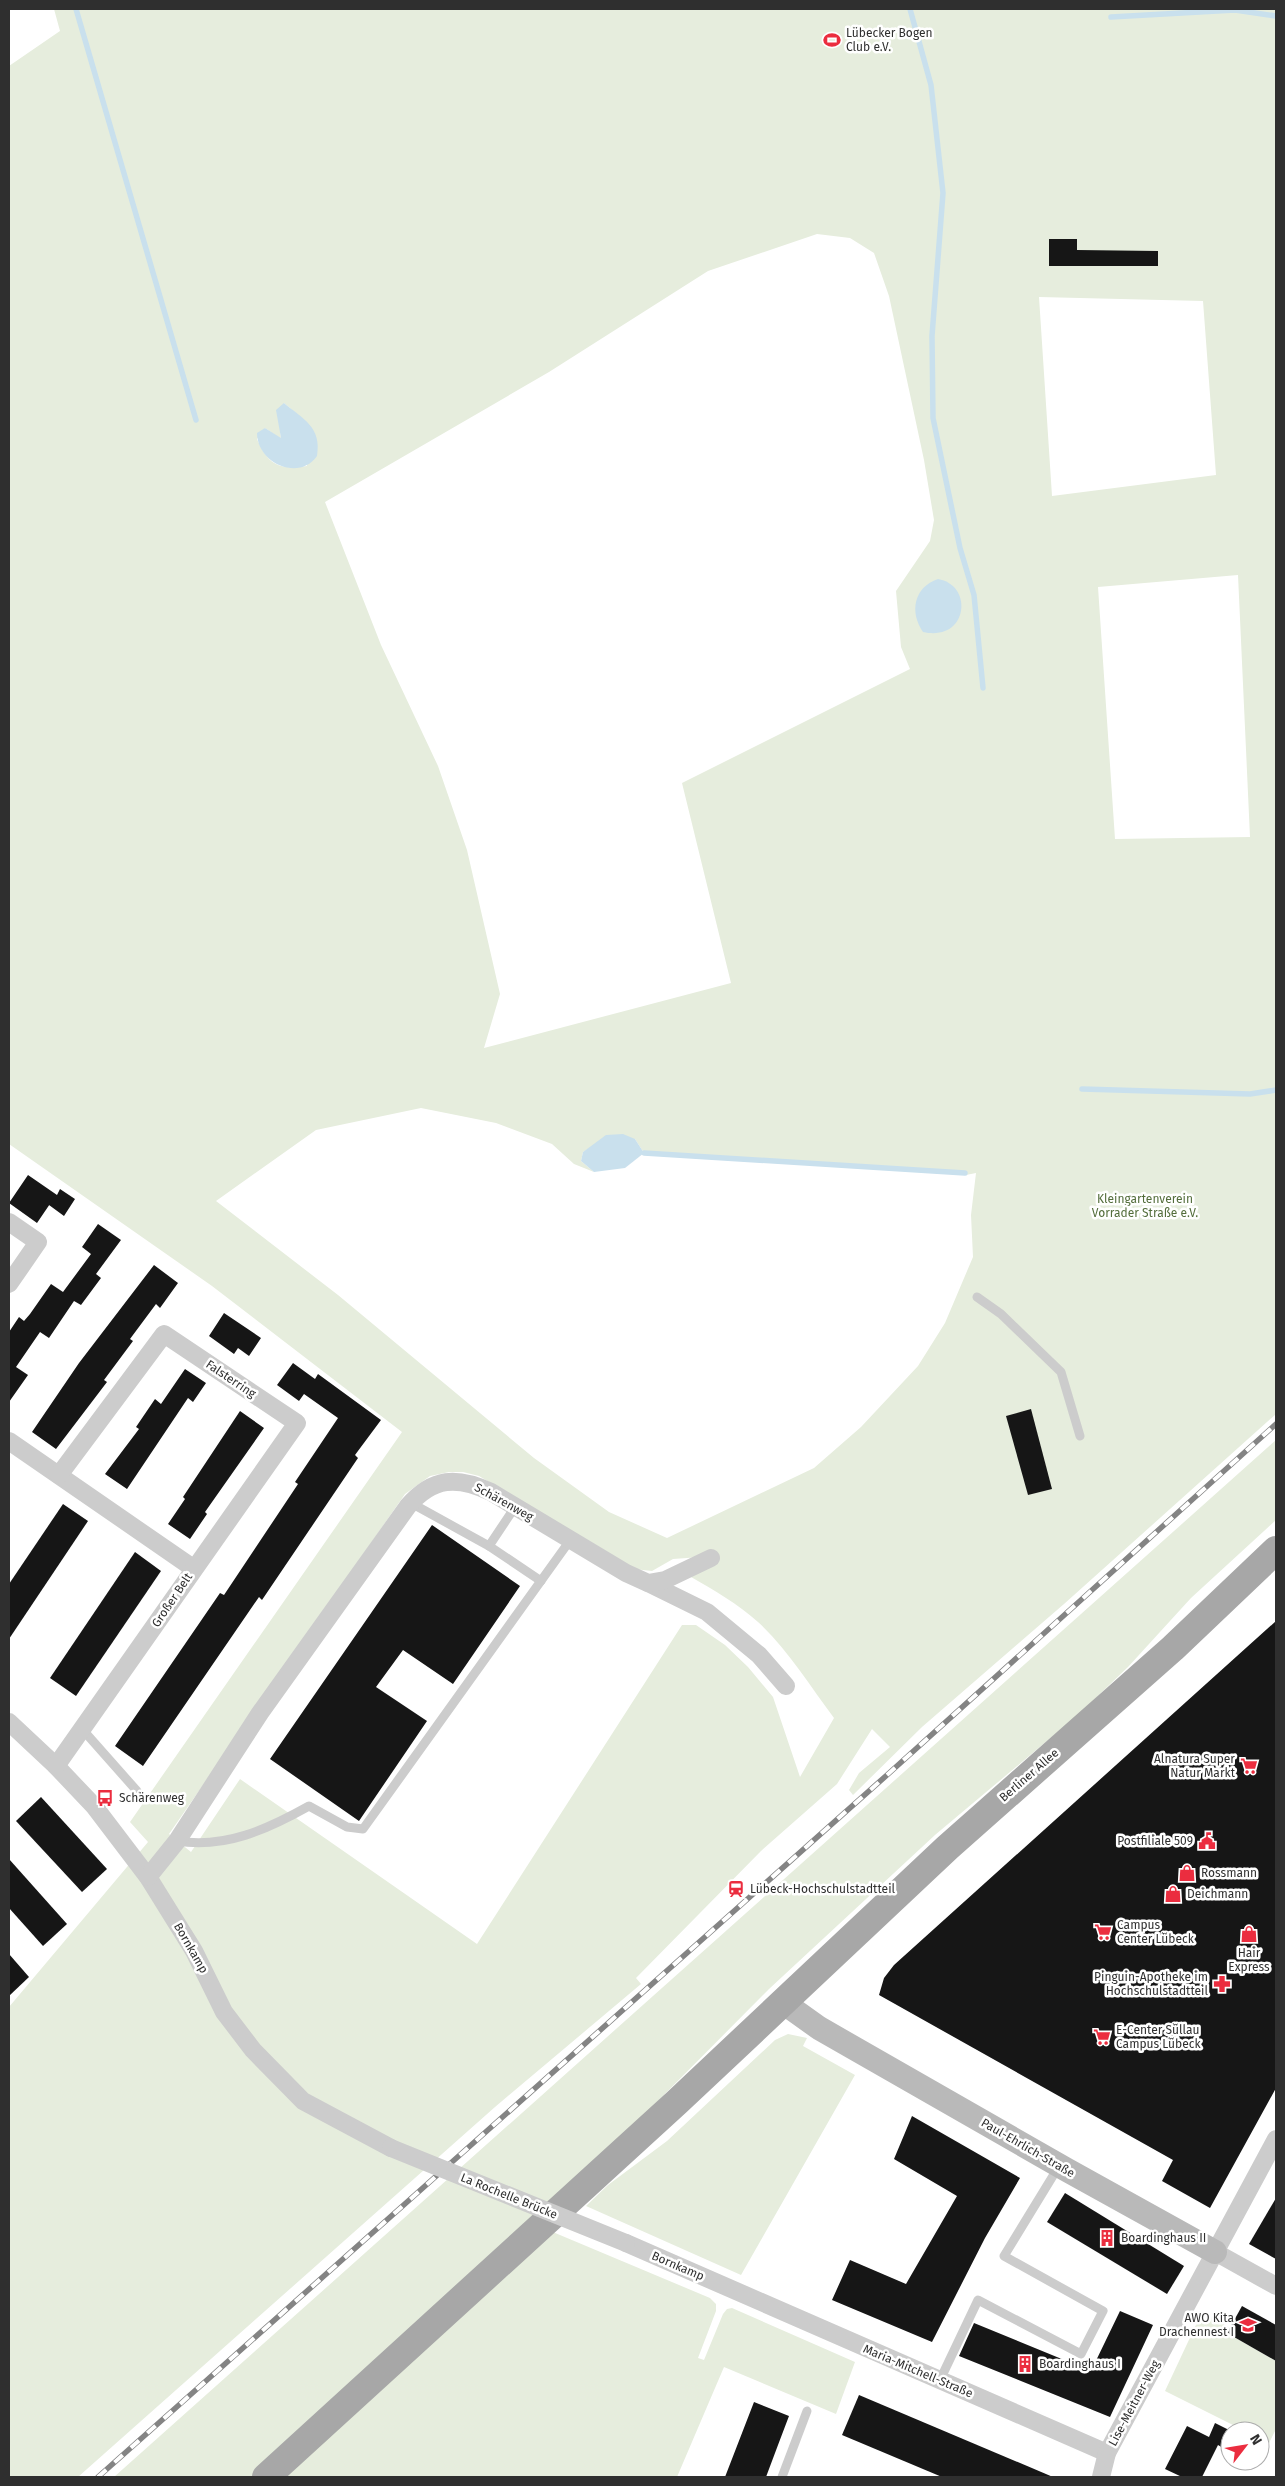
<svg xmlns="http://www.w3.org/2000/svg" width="1285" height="2486" font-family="'Fira Sans',sans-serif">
<rect width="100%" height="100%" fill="#fff"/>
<g fill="#e6eddd" fill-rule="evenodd">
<path d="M54 9H1276V1414L1064 1604 922 1727 853 1795 849 1790 859 1773 890 1747 872 1729 837 1784 761 1851 636 1978 641 1984 495 2107 78 2477H9V2007L148 1842 130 1822 402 1432 212 1286 9 1144V66L60 31ZM817 234 850 238 874 253 889 296 924 460 934 520 930 541 896 591 901 647 910 669 682 783 731 983 484 1048 500 994 467 850 438 766 381 645 325 502 549 372 708 271ZM1039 297 1203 301 1216 475 1052 496ZM284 403 304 420 307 466C279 470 268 465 257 439L265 428 281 439 280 428ZM1238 575 1250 837 1115 839 1098 587ZM421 1108 496 1123 552 1144 574 1164 594 1172 581 1161 583 1152 591 1147 635 1139 644 1153 966 1175 976 1173 971 1215 973 1257 945 1323 918 1366 861 1427 814 1468 667 1538 609 1512 534 1458 338 1295 216 1201 316 1130ZM449 1472H463L479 1476 634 1569 652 1571 673 1559 701 1557 691 1577C714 1590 738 1604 758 1622 787 1649 810 1686 834 1718L800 1777 773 1697 748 1667 725 1645 696 1625H682L477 1944 240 1779 191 1852 169 1834 405 1494 430 1476Z"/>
<polygon points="1276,1440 1276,1520 1191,1598 1128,1667 1079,1714 935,1835 769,1989 644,2115 529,2222 710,2298 716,2304 716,2311 698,2358 704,2360 723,2314 727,2309 732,2308 855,2362 836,2414 724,2367 677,2477 114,2477"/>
<polygon points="788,2034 807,2038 803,2046 855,2075 741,2275 586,2206 608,2185 667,2141 775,2040"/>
<polygon points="1202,2312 1230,2328 1227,2333 1276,2361 1276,2429 1269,2443 1260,2438 1260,2431 1245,2431 1165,2391"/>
</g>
<g fill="#c9e0ed">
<path d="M284 403C303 419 322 427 317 456 299 482 257 463 257 433L265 428 281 438 276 410Z"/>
<path d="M938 579C974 585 968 642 923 632 909 612 914 587 938 579Z"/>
<polygon points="623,1134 635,1139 644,1153 625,1168 594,1172 581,1161 583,1152 606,1135"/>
</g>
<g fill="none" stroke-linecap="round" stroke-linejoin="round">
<g stroke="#c9e0ed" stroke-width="5.5">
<polyline points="76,9 196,420"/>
<polyline points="910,9 931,85 943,193 932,336 933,418 960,548 974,595 983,688"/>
<polyline points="1111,17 1235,10 1276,16"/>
<polyline points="1082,1089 1250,1094 1276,1090"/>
<polyline points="644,1153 965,1173"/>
</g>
</g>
<g fill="#161616">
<polygon points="1049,239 1077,239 1077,250 1158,251 1158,266 1049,266"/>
<polygon points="28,1175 57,1195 60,1189 75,1199 64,1216 49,1205 56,1195 37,1223 9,1203"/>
<polygon points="98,1224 121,1240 96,1274 101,1278 81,1305 74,1301 49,1338 40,1332 16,1367 28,1375 9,1402 9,1332 19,1317 24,1321 30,1314 51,1284 63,1292 91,1254 82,1247"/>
<polygon points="154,1265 178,1283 160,1308 156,1304 130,1339 133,1341 104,1380 107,1382 56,1449 32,1432 79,1363"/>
<polygon points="224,1313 261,1338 249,1356 238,1348 234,1354 209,1336"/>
<polygon points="293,1363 315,1379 318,1374 381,1420 355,1455 358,1458 262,1600 259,1597 143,1766 115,1746 220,1593 224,1595 298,1484 295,1482 338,1418 304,1394 299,1401 277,1385"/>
<polygon points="185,1369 206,1383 193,1402 188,1398 127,1489 105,1474 139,1429 136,1427 155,1399 161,1404"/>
<polygon points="1031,1409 1052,1489 1028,1495 1006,1416"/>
<polygon points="240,1411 264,1428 205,1512 207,1514 190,1539 168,1524 185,1499 183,1497"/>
<polygon points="63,1504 88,1521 9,1639 9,1584"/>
<polygon points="432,1525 520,1586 453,1684 403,1650 376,1687 427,1721 359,1821 270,1759"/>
<polygon points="135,1552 161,1571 76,1696 50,1678"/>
<polygon points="1276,1621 1276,2088 1210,2208 1162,2181 1173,2160 879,1995 884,1978 894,1965"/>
<polygon points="41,1797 107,1869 82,1892 16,1821"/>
<polygon points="9,1859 67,1924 43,1946 9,1908"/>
<polygon points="9,1954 29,1977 9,1996"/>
<polygon points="912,2116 1020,2178 985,2238 932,2342 832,2300 850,2260 906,2284 957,2196 894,2159"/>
<polygon points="1065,2193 1184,2266 1167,2294 1047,2222"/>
<polygon points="1276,2198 1276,2259 1249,2244"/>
<polygon points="1242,2306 1276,2325 1276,2361 1227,2333"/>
<polygon points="1120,2311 1153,2325 1110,2417 959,2356 974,2323 1091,2371"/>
<polygon points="859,2395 1053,2477 942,2477 842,2435"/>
<polygon points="754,2402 789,2416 778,2445 766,2477 725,2477"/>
<polygon points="1215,2423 1231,2431 1223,2448 1218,2445 1202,2477 1182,2477 1165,2469 1187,2426 1209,2437"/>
</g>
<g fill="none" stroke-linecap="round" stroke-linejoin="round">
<g stroke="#ccc" stroke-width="9">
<polyline points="977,1297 1001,1314 1061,1372 1080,1436"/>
<polyline points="411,1503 489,1546"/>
<polyline points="515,1507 489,1546 541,1581"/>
<polyline points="83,1730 137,1791"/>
<path d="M177 1841C225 1849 268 1829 309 1806L347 1827 363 1829 571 1539"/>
<polyline points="940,2380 978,2300 1081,2354 1103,2311 1004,2256 1059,2166"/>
<polyline points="782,2477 807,2411"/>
</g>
<g stroke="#ccc" stroke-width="18">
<polyline points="9,1222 38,1242 9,1284"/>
<polyline points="9,1441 193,1568"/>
<polyline points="648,1583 707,1612 759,1655 786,1686"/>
<polyline points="9,1722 56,1766 94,1806 148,1877 194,1951 224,2012 253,2050 303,2101 391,2148"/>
<polyline points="56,1766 297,1423 164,1334 59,1475"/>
<path d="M148 1877 177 1841 260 1713 408 1506C433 1477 457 1476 491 1492L626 1573 648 1583 665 1580 711 1558"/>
<polyline points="626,2243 1107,2453"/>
<polyline points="1215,2252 1276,2286"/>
<polyline points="1101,2477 1107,2453 1276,2139"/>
</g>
<polyline stroke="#b9b9b9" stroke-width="24" points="784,2003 819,2028 1067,2170 1215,2252"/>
<polyline stroke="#a7a7a7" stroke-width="28" points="266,2477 677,2102 947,1848 1173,1648 1276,1550"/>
<g stroke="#848484" stroke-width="5.5">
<polyline id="rail" points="98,2477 887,1775 1276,1424"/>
</g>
<use href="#rail" stroke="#fff" stroke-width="4" stroke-dasharray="11" stroke-linecap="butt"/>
<polyline stroke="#ccc" stroke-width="18" points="391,2148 626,2243"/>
</g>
<defs>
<g id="stadium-bare" transform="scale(1.35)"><path d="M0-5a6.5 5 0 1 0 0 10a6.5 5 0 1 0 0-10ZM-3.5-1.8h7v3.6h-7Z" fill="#eb2d3f" stroke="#fff" stroke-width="2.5" paint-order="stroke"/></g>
<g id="supermarket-bare" transform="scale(1.35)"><path d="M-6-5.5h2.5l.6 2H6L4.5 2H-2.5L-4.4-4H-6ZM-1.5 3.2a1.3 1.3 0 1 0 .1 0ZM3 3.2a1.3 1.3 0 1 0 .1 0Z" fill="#eb2d3f" stroke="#fff" stroke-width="2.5" paint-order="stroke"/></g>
<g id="bus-bare" transform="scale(1.35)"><path d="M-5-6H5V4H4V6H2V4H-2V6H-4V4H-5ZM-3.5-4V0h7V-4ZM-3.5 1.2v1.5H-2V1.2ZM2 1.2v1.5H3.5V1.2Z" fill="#eb2d3f" stroke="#fff" stroke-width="2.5" paint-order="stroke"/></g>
<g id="civic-bare" transform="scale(1.35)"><path d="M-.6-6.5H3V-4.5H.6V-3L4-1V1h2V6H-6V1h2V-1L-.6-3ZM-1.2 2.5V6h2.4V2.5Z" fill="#eb2d3f" stroke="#fff" stroke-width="2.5" paint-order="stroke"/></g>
<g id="shop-bare" transform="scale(1.35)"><path d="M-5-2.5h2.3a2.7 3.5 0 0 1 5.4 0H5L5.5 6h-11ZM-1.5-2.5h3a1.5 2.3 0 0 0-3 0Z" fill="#eb2d3f" stroke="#fff" stroke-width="2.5" paint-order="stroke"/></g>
<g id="station-bare" transform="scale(1.35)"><path d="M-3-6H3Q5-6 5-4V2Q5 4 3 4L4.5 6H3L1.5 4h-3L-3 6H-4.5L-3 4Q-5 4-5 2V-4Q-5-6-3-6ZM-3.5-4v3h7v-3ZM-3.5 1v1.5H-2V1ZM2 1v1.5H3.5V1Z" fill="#eb2d3f" stroke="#fff" stroke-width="2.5" paint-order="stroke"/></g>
<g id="pharmacy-bare" transform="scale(1.35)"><path d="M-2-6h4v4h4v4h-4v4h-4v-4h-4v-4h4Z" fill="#eb2d3f" stroke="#fff" stroke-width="2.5" paint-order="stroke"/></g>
<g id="building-bare" transform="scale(1.35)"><path d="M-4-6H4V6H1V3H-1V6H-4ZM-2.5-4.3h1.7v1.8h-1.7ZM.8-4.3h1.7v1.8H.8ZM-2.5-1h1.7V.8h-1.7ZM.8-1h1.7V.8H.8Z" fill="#eb2d3f" stroke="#fff" stroke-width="2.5" paint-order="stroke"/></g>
<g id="school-bare" transform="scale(1.35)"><path d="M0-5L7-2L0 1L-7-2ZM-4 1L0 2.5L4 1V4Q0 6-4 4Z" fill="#eb2d3f" stroke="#fff" stroke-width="2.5" paint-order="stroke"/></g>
</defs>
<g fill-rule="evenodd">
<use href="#stadium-bare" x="832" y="40"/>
<use href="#supermarket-bare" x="1249" y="1766"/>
<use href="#bus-bare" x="105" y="1798"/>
<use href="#civic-bare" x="1207" y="1841"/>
<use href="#shop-bare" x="1187" y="1873"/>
<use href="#station-bare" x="736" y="1889"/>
<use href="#shop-bare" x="1173" y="1894"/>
<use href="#supermarket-bare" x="1103" y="1932"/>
<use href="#shop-bare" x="1249" y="1934"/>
<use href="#pharmacy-bare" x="1222" y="1984"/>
<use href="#supermarket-bare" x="1102" y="2037"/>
<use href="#building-bare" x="1107" y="2238"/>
<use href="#school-bare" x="1248" y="2325"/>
<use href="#building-bare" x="1025" y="2364"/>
</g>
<g text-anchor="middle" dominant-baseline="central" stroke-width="5" stroke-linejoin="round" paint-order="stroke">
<g font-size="12" fill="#2f2f2f" stroke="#fff" text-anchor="start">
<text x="846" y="33">Lübecker Bogen<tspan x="846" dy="14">Club e.V.</tspan></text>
<text x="1235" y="1759" text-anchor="end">Alnatura Super<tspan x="1235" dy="14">Natur Markt</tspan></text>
<text x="119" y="1798">Schärenweg</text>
<text x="1193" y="1841" text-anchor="end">Postfiliale 509</text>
<text x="1201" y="1873">Rossmann</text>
<text x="750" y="1889">Lübeck-Hochschulstadtteil</text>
<text x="1187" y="1894">Deichmann</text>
<text x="1117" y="1925">Campus<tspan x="1117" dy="14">Center Lübeck</tspan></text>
<text x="1249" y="1953" text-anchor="middle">Hair<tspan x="1249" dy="14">Express</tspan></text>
<text x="1208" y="1977" text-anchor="end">Pinguin-Apotheke im<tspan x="1208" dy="14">Hochschulstadtteil</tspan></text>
<text x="1116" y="2030">E-Center Süllau<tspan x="1116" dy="14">Campus Lübeck</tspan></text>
<text x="1121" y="2238">Boardinghaus II</text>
<text x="1234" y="2318" text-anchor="end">AWO Kita<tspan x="1234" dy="14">Drachennest I</tspan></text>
<text x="1039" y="2364">Boardinghaus I</text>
</g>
<g font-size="12" fill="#536d3b" stroke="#fff">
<text x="1145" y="1199">Kleingartenverein<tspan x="1145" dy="14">Vorrader Straße e.V.</tspan></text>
</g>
<g font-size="12" fill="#2f2f2f" stroke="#fff">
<text transform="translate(231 1379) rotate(34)">Falsterring</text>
<text transform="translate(504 1502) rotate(29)">Schärenweg</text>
<text transform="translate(172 1600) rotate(-56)">Großer Belt</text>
<text transform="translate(1029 1775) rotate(-41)">Berliner Allee</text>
<text transform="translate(191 1948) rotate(60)">Bornkamp</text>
<text transform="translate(1028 2148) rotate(30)">Paul-Ehrlich-Straße</text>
<text transform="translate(509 2196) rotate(22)">La Rochelle Brücke</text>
<text transform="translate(678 2266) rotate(23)">Bornkamp</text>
<text transform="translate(918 2371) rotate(23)">Maria-Mitchell-Straße</text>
<text transform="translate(1134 2403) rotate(-62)">Lise-Meitner-Weg</text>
</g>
</g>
<rect width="1285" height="2486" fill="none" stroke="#2f2f2f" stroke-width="20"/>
<g transform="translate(1245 2446) rotate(59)"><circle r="24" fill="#ffffff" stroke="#acacac"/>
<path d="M0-4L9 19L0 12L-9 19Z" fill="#eb2d3f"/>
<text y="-8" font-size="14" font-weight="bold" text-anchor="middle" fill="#2f2f2f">N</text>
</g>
</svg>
